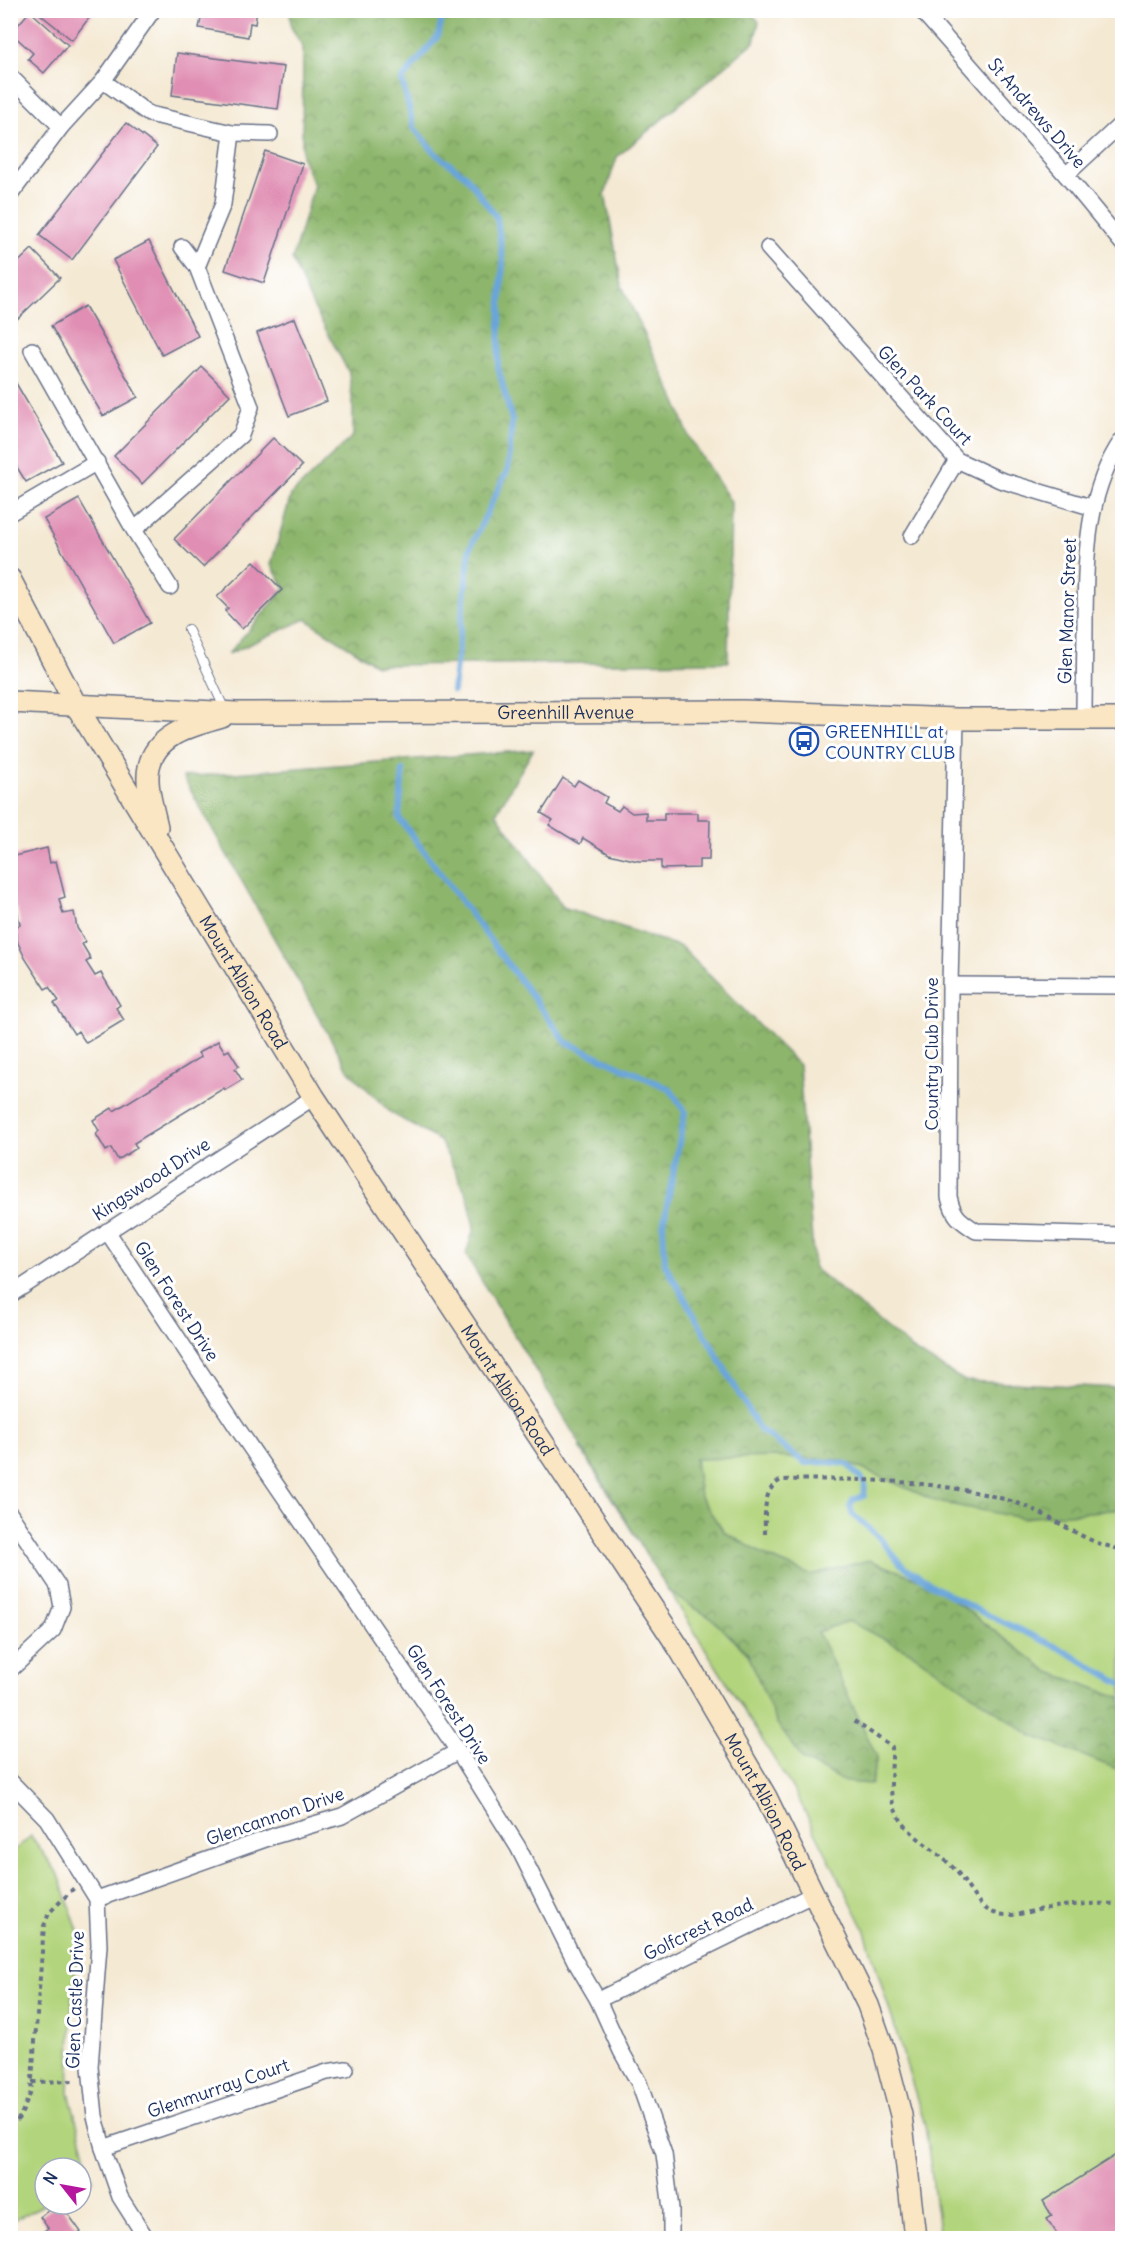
<svg xmlns="http://www.w3.org/2000/svg" width="1133" height="2249" font-family="Delius,sans-serif">
<defs>
<pattern id="forest-crowns" width="20" height="18" patternUnits="userSpaceOnUse" patternTransform="scale(1.5)"><rect width="20" height="18" fill="#8db66c"/><path d="M2 6a3 3 0 1 1 6 0M12 15a3 3 0 1 1 6 0" fill="none" stroke="#72945c"/></pattern>
</defs>
<rect width="100%" height="100%" fill="#fff"/>
<filter id="ink" filterUnits="userSpaceOnUse"><feTurbulence type="fractalNoise" baseFrequency=".0167" numOctaves="2"/><feDisplacementMap in="SourceGraphic" scale="12" xChannelSelector="R" yChannelSelector="G"/><feConvolveMatrix kernelMatrix="1 2 1 2 8 2 1 2 1" color-interpolation-filters="sRGB"/></filter>
<filter id="wash" filterUnits="userSpaceOnUse"><feTurbulence type="fractalNoise" baseFrequency=".008" numOctaves="4" result="noise"/><feDisplacementMap in="SourceGraphic" scale="24" xChannelSelector="R" yChannelSelector="G"/><feGaussianBlur stdDeviation="1.35" result="paint"/><feColorMatrix in="noise" values="0 0 0 0 0 0 0 0 0 0 0 0 0 0 0 0 0 1.4 0 .05"/><feComposite in="paint" operator="in"/></filter>
<g filter="url(#wash)">
<rect width="100%" height="100%" fill="#f4e9d3"/>
<g fill="#b2d47c" stroke="#66826d" stroke-width="1.5">
<polygon points="876,1439 1122,1487 1122,2238 940,2238 925,2125 864,1928 796,1794 580,1448"/>
<polygon points="31,1836 59,1875 80,1937 72,1996 69,2093 92,2180 81,2185 81,2168 45,2168 45,2204 11,2222 11,1853"/>
</g>
<g fill="url(#forest-crowns)" stroke="#547265" stroke-width="1.5">
<polygon points="290,11 749,10 759,22 754,42 617,157 605,194 622,286 677,404 689,437 731,502 728,662 376,665 306,619 228,654 285,588 271,565 291,495 353,436 353,406 349,373 311,302 292,260 314,185 302,157 303,47 291,27"/>
<polygon points="533,750 496,813 563,907 681,947 799,1065 814,1268 917,1353 965,1381 1122,1388 1122,1509 1022,1518 938,1502 842,1460 774,1457 695,1459 700,1497 724,1532 768,1557 810,1575 869,1560 932,1584 1049,1672 1122,1698 1122,1771 1031,1735 912,1653 848,1621 818,1632 877,1757 871,1784 845,1782 803,1760 776,1722 748,1654 711,1618 669,1592 466,1255 474,1227 468,1197 440,1141 391,1113 349,1071 183,777"/>
</g>
<g fill="none" stroke-linecap="round" stroke-linejoin="round">
<g stroke="#69a5da" stroke-width="6">
<polyline points="444,10 438,36 402,80 414,128 436,154 466,176 497,218 503,261 498,367 512,421 508,469 470,548 453,691"/>
<polyline points="403,770 399,818 566,1042 670,1089 685,1112 663,1226 665,1264 759,1429 805,1463 826,1462 847,1464 865,1483 864,1496 853,1500 850,1506 852,1514 877,1535 901,1564 935,1587 975,1609 1061,1649 1122,1684"/>
</g>
</g>
<g id="blocks">
<g fill="#e08eb3">
<polygon points="35,10 89,10 93,13 72,40"/>
<polygon points="203,10 213,12 213,10 257,10 255,24 250,23 248,37 199,28"/>
<polygon points="30,11 68,45 44,73 28,59 33,53 11,33"/>
<polygon points="177,53 284,67 278,109 172,95"/>
<polygon points="126,123 157,147 72,260 39,235"/>
<polygon points="265,151 303,164 264,283 225,270"/>
<polygon points="149,241 198,336 162,355 113,260"/>
<polygon points="32,249 60,278 10,326 10,270"/>
<polygon points="85,306 138,397 103,416 51,326"/>
<polygon points="295,318 327,401 289,416 257,333"/>
<polygon points="202,367 230,395 142,484 114,456"/>
<polygon points="10,373 62,462 26,482 10,456"/>
<polygon points="273,438 302,466 203,567 174,539"/>
<polygon points="79,499 150,623 114,643 44,519"/>
<polygon points="254,561 282,590 242,629 225,611 228,608 217,597"/>
<polygon points="563,778 574,786 578,780 607,797 604,803 618,811 622,806 632,813 646,812 646,820 664,820 664,813 698,813 698,820 710,820 709,860 699,860 699,868 661,869 661,861 638,861 609,854 583,838 580,844 549,825 553,820 541,813"/>
<polygon points="47,848 50,863 56,861 65,897 59,899 63,914 74,912 77,928 86,942 82,944 91,959 86,962 95,976 101,973 120,1005 116,1008 124,1020 86,1043 78,1031 74,1034 54,1003 59,1001 49,987 45,989 25,958 18,943 14,927 20,925 17,908 10,909 10,857"/>
<polygon points="218,1041 225,1052 229,1050 239,1066 235,1069 242,1080 225,1090 224,1088 134,1143 137,1148 118,1160 111,1148 106,1151 96,1134 99,1131 93,1120 112,1108 114,1111 201,1057 198,1053"/>
<polygon points="1122,2151 1122,2238 1060,2238 1047,2219 1052,2216 1043,2201"/>
<polygon points="57,2204 61,2204 81,2232 72,2238 34,2238 48,2228 40,2217"/>
</g>
</g>
</g>
<g filter="url(#ink)">
<use href="#blocks" fill-opacity="0" stroke="#677087" stroke-width="1.5"/>
<g fill="none" stroke-linecap="round" stroke-linejoin="round">
<g stroke="#677087" stroke-width="10">
<polyline id="lane" points="188,629 225,710"/>
</g>
<g stroke="#677087" stroke-width="18">
<g id="street">
<polyline points="921,10 1066,175 1122,243"/>
<polyline points="10,76 61,127"/>
<polyline points="103,81 149,114 232,133 270,134"/>
<polyline points="1066,175 1122,123"/>
<polyline points="10,195 61,127 103,81 153,10"/>
<polyline points="768,248 957,460 1000,480 1094,508"/>
<polyline points="197,267 223,204 232,133"/>
<polyline points="32,350 134,530 170,587"/>
<polyline points="10,513 97,462"/>
<polyline points="134,530 241,435 251,407 197,267 182,247"/>
<polyline points="912,536 957,460"/>
<path d="M956 719 950 985 949 1197C954 1217 959 1220 976 1231L1122 1235"/>
<path d="M1084 719C1084 685 1085 651 1085 617 1086 556 1086 493 1122 440"/>
<polyline points="950,985 1122,986"/>
<polyline points="107,1231 238,1429 458,1751 518,1847 575,1961 598,2000 621,2051 639,2083 664,2154 671,2209 671,2238"/>
<polyline points="10,1295 314,1097"/>
<polyline points="10,1514 58,1586 62,1607 53,1630 10,1670"/>
<polyline points="10,1781 47,1819 97,1899 99,1946 90,2067 95,2116 103,2148 120,2197 146,2238"/>
<polyline points="97,1899 274,1836 342,1816 458,1751"/>
<polyline points="598,2000 814,1894"/>
<polyline points="103,2148 327,2072 346,2069"/>
</g>
</g>
<g stroke="#677087" stroke-width="24">
<g id="secondary">
<path id="s1" d="M10 579 76 705 314 1097 679 1648 766 1797 868 2005 884 2050 901 2115 915 2238"/>
<path id="s2" d="M10 702 236 713 743 711 956 719H1122"/>
<path d="M157 827C153 808 145 785 149 767 156 733 195 725 222 717"/>
</g>
</g>
<g stroke="#677087" stroke-width="4" stroke-dasharray="4.5 4.5" stroke-linecap="butt">
<path d="M765 1534C765 1516 762 1487 782 1480 857 1478 942 1480 1014 1502 1053 1514 1082 1544 1122 1549"/>
<path d="M854 1721 892 1747C893 1765 888 1789 894 1807 905 1836 939 1850 958 1873 968 1886 978 1908 994 1913 1013 1919 1031 1910 1049 1908 1073 1904 1098 1903 1122 1904"/>
<polyline points="32,2082 76,2081"/>
<polyline points="10,2127 20,2117 31,2092 44,1926 49,1913 74,1888"/>
</g>
<use href="#lane" stroke="#fff" stroke-width="8"/>
<use href="#street" stroke="#fff" stroke-width="15"/>
<use href="#secondary" stroke="#fbe6c3" stroke-width="21"/>
</g>
</g>
<defs>
<g id="bus-ring" transform="scale(1.5)"><circle r="9.5" fill="#fff" stroke="#1a4fb4" stroke-width="1.5"/><path d="M-5-6H5V4H4V6H2V4H-2V6H-4V4H-5ZM-3.5-4V0h7V-4ZM-3.5 1.2v1.5H-2V1.2ZM2 1.2v1.5H3.5V1.2Z" fill="#1a4fb4"/></g>
</defs>
<g fill-rule="evenodd">
<use href="#bus-ring" x="804" y="741"/>
</g>
<g text-anchor="middle" dominant-baseline="central" stroke-width="6" stroke-linejoin="round" paint-order="stroke">
<g font-size="18" fill="#1b2f5e" stroke="#fff">
<text transform="translate(1037 113) rotate(49)">St Andrews Drive</text>
<text transform="translate(925 395) rotate(47)">Glen Park Court</text>
<text transform="translate(1067 611) rotate(-88)">Glen Manor Street</text>
<text stroke="none"><textPath href="#s2" startOffset="556">Greenhill Avenue</textPath></text>
<text stroke="none"><textPath href="#s1" startOffset="466">Mount Albion Road</textPath></text>
<text transform="translate(931 1054) rotate(-90)">Country Club Drive</text>
<text transform="translate(151 1179) rotate(-33)">Kingswood Drive</text>
<text transform="translate(177 1301) rotate(57)">Glen Forest Drive</text>
<text stroke="none"><textPath href="#s1" startOffset="952">Mount Albion Road</textPath></text>
<text transform="translate(449 1704) rotate(57)">Glen Forest Drive</text>
<text stroke="none"><textPath href="#s1" startOffset="1438">Mount Albion Road</textPath></text>
<text transform="translate(275 1816) rotate(-19)">Glencannon Drive</text>
<text transform="translate(698 1929) rotate(-26)">Golfcrest Road</text>
<text transform="translate(75 2000) rotate(-88)">Glen Castle Drive</text>
<text transform="translate(218 2088) rotate(-19)">Glenmurray Court</text>
</g>
<g font-size="18" fill="#164399" stroke="#fff" text-anchor="start">
<text x="825" y="731">GREENHILL at<tspan x="825" dy="21">COUNTRY CLUB</tspan></text>
</g>
</g>
<rect width="1133" height="2249" fill="none" stroke="#fff" stroke-width="36"/>
<g transform="translate(63 2186) rotate(301)"><circle r="28" fill="#ffffff" stroke="#a4acbf" stroke-width="1.5"/>
<path d="M0-4.5L10 22L0 15L-10 22Z" fill="#b5179e"/>
<text y="-9" font-size="16" font-weight="bold" text-anchor="middle" fill="#1b2f5e">N</text>
</g>
</svg>
